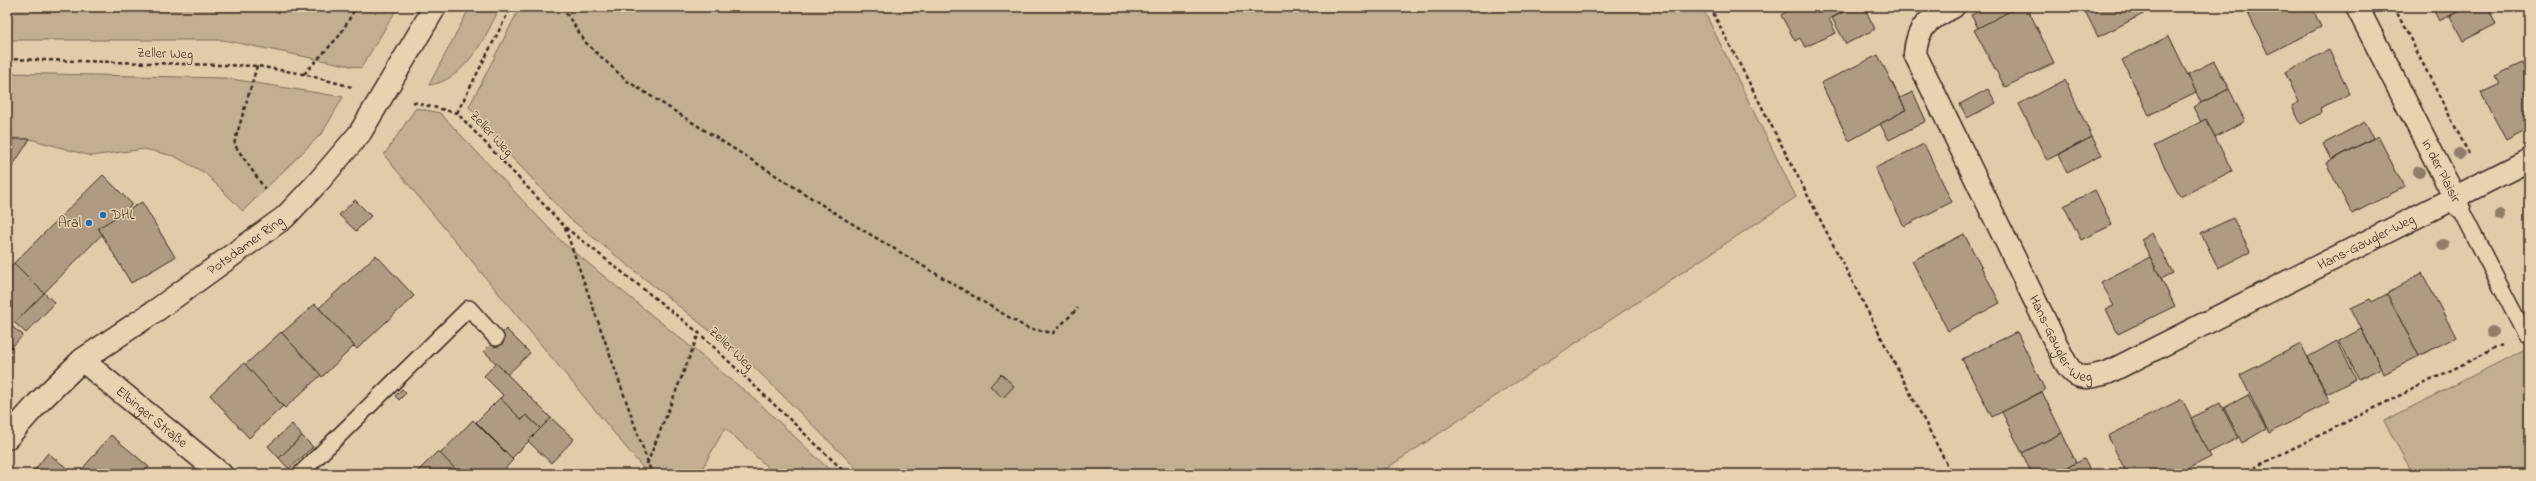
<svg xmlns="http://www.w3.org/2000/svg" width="2536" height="481" font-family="'Indie Flower',sans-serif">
<rect width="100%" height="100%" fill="#e1cbab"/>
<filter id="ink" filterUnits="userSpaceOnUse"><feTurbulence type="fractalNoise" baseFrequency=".025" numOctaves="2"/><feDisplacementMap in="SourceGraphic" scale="8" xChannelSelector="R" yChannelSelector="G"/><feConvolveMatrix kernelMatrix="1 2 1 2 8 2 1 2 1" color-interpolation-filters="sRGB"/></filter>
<g filter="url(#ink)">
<g fill="#c3ae91" stroke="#7f6c58">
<polygon points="7,7 398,7 361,68 223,40 7,40"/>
<path d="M470 7H500C486 36 465 81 429 85Z"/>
<polygon points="520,7 1702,7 1796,197 1378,474 862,474 751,364 569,218 502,147 469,107"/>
<polygon points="7,73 225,78 343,97 323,132 243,211 205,173 174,156 144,149 91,156 30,139 7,138"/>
<polygon points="416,108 440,113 562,242 756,400 834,474 775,474 725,428 699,474 648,474 384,155"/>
<polygon points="2529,347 2529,474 2413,474 2384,421"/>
</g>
<g fill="#b09b82" stroke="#3b2a1e">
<polygon points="1786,7 1853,7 1829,19 1836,33 1805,47 1800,38 1795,41 1781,15 1787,11"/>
<polygon points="1853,7 1864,7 1875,29 1846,44 1832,18"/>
<polygon points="1987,7 2004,7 2007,13 1978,28 1971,15"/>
<polygon points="2018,7 2027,7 2054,63 2005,87 1974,30"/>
<polygon points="2083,7 2142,7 2145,13 2098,37"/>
<polygon points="2245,7 2312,7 2321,27 2268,54"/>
<polygon points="2432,7 2467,7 2439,21"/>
<polygon points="2467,7 2488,7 2496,24 2463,41 2450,16"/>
<polygon points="2169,36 2196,92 2149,115 2122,60"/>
<polygon points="2329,50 2350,94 2320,108 2321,113 2301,124 2292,106 2299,102 2285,72"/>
<polygon points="1878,55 1906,110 1849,141 1821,83"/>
<polygon points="2214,61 2229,89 2201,103 2188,74"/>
<polygon points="2522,63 2529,77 2529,128 2506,140 2481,93 2500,84 2495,76"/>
<polygon points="2065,80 2092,137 2047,160 2019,104"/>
<polygon points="1988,89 1996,103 1967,118 1960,104"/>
<polygon points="2229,89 2245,121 2215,137 2206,119 2201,122 2193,107"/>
<polygon points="1913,92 1926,121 1889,140 1880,124 1906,110 1900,98"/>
<polygon points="2206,119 2232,171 2180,197 2154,146"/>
<polygon points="2365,122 2373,138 2331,160 2323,144"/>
<polygon points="2378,136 2404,187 2352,214 2326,163"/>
<polygon points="2092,137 2102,155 2067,173 2058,155"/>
<polygon points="7,139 30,139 8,173 7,173"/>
<polygon points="1924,144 1952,202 1904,226 1875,168"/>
<polygon points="103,175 132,204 44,293 14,263"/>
<polygon points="2095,190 2112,225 2081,240 2064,206"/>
<polygon points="355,200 371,216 356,231 339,215"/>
<polygon points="142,202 175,257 131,283 98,228"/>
<polygon points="2233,218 2250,252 2218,268 2201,233"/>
<polygon points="2152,233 2173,273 2161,279 2141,239"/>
<polygon points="1964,234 2000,303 1948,331 1912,261"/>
<polygon points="376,255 414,296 357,349 319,308"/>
<polygon points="2150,257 2175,306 2118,334 2106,309 2114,306 2101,282"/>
<polygon points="14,263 44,293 12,326 7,322 7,271"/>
<polygon points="2422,273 2456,337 2419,356 2387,294"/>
<polygon points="44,293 55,303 26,333 15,323"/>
<polygon points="2387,294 2419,356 2384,374 2351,308 2370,299 2372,302"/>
<polygon points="315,304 354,346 322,377 282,333"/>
<polygon points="7,323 23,335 12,347 7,343"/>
<polygon points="506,329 530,353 507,375 484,351"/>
<polygon points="2361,329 2381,368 2359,379 2339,341"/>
<polygon points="281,332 321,375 285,408 245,365"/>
<polygon points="2017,332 2045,390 1992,417 1962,359"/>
<polygon points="2337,341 2356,379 2327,394 2308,357"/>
<polygon points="7,343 12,347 7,353"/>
<polygon points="2301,344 2330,402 2269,433 2240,375"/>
<polygon points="244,363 283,406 249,438 210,395"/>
<polygon points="496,363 551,418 541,429 526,415 522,420 500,398 503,395 484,376"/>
<polygon points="1001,374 1014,386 1003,398 990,386"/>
<polygon points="402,389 406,393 399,400 395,396"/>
<polygon points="2042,392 2062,433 2022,453 2002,412"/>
<polygon points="2248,395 2266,429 2242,443 2224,408"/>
<polygon points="500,398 522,420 526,415 541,429 512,458 476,422"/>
<polygon points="2182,399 2211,457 2177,474 2127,474 2108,436"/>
<polygon points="2220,403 2238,438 2208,453 2191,418"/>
<polygon points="551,418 574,439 551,463 528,441"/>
<polygon points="473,420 513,460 500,474 460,474 440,454"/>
<polygon points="292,424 302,436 279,458 268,446"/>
<polygon points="2062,433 2076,463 2054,474 2032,474 2022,453"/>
<polygon points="111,435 149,467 143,474 78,474"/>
<polygon points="302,436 313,447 289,469 279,458"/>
<polygon points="438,451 460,474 415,474"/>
<polygon points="48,453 68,469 64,474 32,473"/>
<polygon points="2084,459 2092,474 2054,474"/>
</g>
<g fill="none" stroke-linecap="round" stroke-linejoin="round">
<g stroke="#3b2a1e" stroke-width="18">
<g id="lane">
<polyline points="2459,206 2525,334"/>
<polyline points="300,474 469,308 496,338"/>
</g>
</g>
<g stroke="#3b2a1e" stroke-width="25">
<g id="street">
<path id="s1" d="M1953 7C1929 19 1917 26 1915 54L2063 358C2075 381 2083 379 2107 373L2529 160"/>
<path id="s2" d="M2357 7 2459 206"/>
<path id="s3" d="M82 360 221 474"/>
</g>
</g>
<g stroke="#3b2a1e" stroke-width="25">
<g id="secondary">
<path id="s4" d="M7 438 38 403 82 360 158 309 285 217 319 181 360 133"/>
</g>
</g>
<g stroke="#3b2a1e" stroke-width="2.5" stroke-dasharray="4 3" stroke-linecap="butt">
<polyline points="562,7 586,43 627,81 846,220 1027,328 1053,333 1078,308"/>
<polyline points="1710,7 1952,474"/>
<polyline points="2394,7 2470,156"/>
<polyline points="7,59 257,66 303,74 352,87"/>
<polyline points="257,66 234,144 267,192"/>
<polyline points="304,74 340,35 356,7"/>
<polyline points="413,102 457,113 565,227 699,333 847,474"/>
<polyline points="457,113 511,7"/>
<polyline points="565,228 652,474"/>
<polyline points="647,464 699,333"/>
<polyline points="2241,474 2502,345"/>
</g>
<use href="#lane" stroke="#e8d2b1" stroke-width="15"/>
<use href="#street" stroke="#e8d2b1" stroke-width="22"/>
<use href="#secondary" stroke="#e8d2b1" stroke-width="22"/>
<g stroke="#3b2a1e" stroke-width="25" stroke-linecap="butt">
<polyline id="secondary-bridge" points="360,133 435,7"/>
</g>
<use href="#secondary-bridge" stroke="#e8d2b1" stroke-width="22"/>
</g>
<g fill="#917d67">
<circle cx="2459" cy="154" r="6"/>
<circle cx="2419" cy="172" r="6"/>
<circle cx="2500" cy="215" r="6"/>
<circle cx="2443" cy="245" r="6"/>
<circle cx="2492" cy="332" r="6"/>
</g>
</g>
<g fill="#1f6fb2" stroke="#e8d2b1" stroke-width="1.5">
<circle cx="103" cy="215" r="4"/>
<circle cx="89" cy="223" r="4"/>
</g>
<g text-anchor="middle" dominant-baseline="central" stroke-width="3" stroke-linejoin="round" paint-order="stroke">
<g font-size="14" fill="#3b2a1e" stroke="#e8d2b1">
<text transform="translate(165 54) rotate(2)">Zeller Weg</text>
<text transform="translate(491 134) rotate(47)">Zeller Weg</text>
<text stroke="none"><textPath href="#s2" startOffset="184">In der Plaisir</textPath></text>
<text stroke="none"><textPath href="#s1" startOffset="746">Hans-Gaugler-Weg</textPath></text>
<text stroke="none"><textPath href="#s4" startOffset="308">Potsdamer Ring</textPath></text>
<text stroke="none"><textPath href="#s1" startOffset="387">Hans-Gaugler-Weg</textPath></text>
<text transform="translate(731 349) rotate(44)">Zeller Weg</text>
<text stroke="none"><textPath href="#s3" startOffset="90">Elbinger Straße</textPath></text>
</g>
<g font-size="14" fill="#3b2a1e" stroke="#e8d2b1" text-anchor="start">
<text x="111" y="215">DHL</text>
<text x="81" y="223" text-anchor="end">Aral</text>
</g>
</g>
<rect width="2536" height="481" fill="none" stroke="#e8d2b1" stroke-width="24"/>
<rect x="12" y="12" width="2512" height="457" fill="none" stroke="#3b2a1e" stroke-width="1.5" filter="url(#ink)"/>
</svg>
